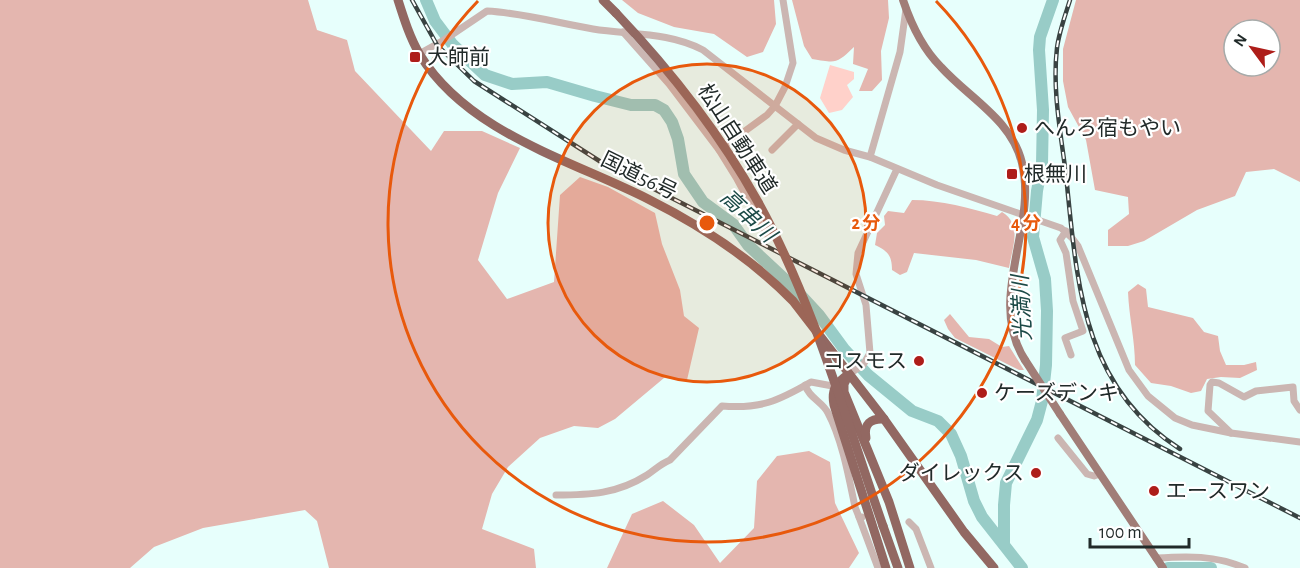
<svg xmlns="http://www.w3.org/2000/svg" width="1300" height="568" font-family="'Alegreya Sans','Noto Sans JP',sans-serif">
<rect width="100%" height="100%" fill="#e7fffc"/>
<polygon fill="#ffd1ca" points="830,65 854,72 854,79 847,85 853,97 842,110 829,113 820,98"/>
<g fill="#e4b6af" fill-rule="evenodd">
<polygon points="0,0 308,0 317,30 347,40 355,71 431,151 444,131 482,131 520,148 498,193 478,260 507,299 554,282 560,195 580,177 608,187 655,213 662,244 680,290 684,316 699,328 687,380 664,378 615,419 598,428 574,426 540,438 508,467 492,494 482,529 534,549 536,568 329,568 317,521 305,510 203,528 154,547 130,568 0,568"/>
<polygon points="622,0 774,0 776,24 763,52 747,57 714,34 674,27 638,13"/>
<path d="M792 0H888L889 18 881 51 882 80 872 91H859L868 69 853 64 854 47C836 64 837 63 812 59L804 46Z"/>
<path d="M1076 0H1300V182L1274 169 1246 172 1235 196 1197 210 1144 241 1128 246H1108V230L1129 214 1128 197 1095 190 1086 140 1068 107 1063 81V49ZM1234 30H1270V66H1234Z"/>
<path d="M912 200C941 200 970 208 997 216L1002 212C1023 225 1012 248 1009 268L976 260 914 253 907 272 900 275 892 270C892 256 888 251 875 245L877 233 885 225 884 216 888 211 904 213Z"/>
<path d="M1138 284 1146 289 1148 307 1193 318 1204 332 1218 336 1220 351 1226 365H1244L1256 362 1257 370 1240 378 1221 377 1207 379 1201 391 1191 393 1171 386 1151 383 1135 365C1135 340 1129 317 1128 292Z"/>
<polygon points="950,314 969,337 989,339 1002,347 1009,346 1024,370 1019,370 955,338 948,329 944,320"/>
<polygon points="809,451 830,462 835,503 859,553 849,568 607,568 632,514 663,501 694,525 720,563 754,528 757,481 777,456"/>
</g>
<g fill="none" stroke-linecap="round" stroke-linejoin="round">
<g stroke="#98ccc7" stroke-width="12">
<polyline points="426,0 435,21 453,45 485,75 512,84 547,82 595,96 631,105 655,105 664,110 672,122 678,139 684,174 703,202 733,224 748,245 795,289 819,315 844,349 868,375 912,411 938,421 951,434 961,456 974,501 982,517 1022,568"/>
<polyline points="1004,544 1004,505 1006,483 1037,420 1042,401 1046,365 1047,311 1045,279 1033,237 1037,191 1042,164 1043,110 1039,50 1040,37 1053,0"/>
<polyline points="1168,568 1211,568"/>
</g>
<g stroke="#cbb6b2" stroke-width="7">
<polyline points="623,32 669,84 719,150 767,115 775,106 785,87 793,63 783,0"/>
<path d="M419 54 444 40 487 11C523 13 558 23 593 29 630 35 669 32 703 50L816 138 844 150 870 157 937 185 1061 228 1072 238 1078 246 1129 370 1148 396 1175 418 1192 425 1231 433 1300 442"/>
<polyline points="719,150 737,179 768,236"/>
<polyline points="772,150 798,124"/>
<polyline points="870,157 900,52 906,9"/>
<polyline points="1066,231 1060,240 1066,253 1073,301 1083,331 1065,338 1071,355"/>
<polyline points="849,374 863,365 870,353 866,305 856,274 858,253 897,169"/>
<path d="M805 385C809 398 823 402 828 413 842 439 849 478 855 507L859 517H862"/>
<polyline points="1231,433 1208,411 1210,385 1212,382 1219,383 1244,397 1256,391 1293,387 1294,401 1300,410"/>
<polyline points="1058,438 1087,474 1094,476 1100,474"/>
<path d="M556 495C590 495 617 494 647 475 655 470 660 464 670 460L722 406C761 409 778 401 811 382L838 387"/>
<polyline points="859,517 878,568"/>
<polyline points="909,522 916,529 931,568"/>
<path d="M1156 558C1187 556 1215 555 1245 568"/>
</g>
<g stroke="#a17d77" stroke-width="8">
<path d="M903 0C911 24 923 49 941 67 969 98 1012 120 1022 163 1038 227 986 299 1025 360"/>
<polyline points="1060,414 1163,568"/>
</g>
<g stroke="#926862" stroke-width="9">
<path d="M398 0C404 19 410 38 420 55 468 133 571 160 648 199 700 225 752 259 793 301L884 419 964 532 994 568"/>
<polyline points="603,0 616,13"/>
<path d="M849 374C836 383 831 389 834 405L886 568"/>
<polyline points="848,376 844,384 844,392 889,502 910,568"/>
<path d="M866 438C863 424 871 418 884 419"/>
<polyline points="883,526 898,568"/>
</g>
<g stroke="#394342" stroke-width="4.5">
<g id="rail">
<polyline points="412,0 437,45 474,81 601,162 1300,518"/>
<path d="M1070 0C1065 16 1059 32 1057 48 1052 90 1061 134 1066 175 1077 281 1081 386 1180 449"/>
</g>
</g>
<use href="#rail" stroke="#fff" stroke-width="2" stroke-dasharray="7" stroke-linecap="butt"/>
<polyline stroke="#a17d77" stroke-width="8" points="1025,360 1060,414"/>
<path stroke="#926862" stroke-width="9" d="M616 13C671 71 719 132 758 202 813 301 846 420 883 526"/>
</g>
<circle cx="707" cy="223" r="159" fill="#e8590c" fill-opacity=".12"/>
<g fill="none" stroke="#e8590c" stroke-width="3">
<circle cx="707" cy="223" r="159"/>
<path d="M936 1A319 319 0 1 1 478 1"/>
</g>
<g fill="#ae1d19" stroke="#fff" stroke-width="2">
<rect x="409" y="51" width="12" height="12" rx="3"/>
<circle cx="1022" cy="128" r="6"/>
<rect x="1006" y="168" width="12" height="12" rx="3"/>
<circle cx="919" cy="361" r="6"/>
<circle cx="982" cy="393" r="6"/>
<circle cx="1036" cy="473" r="6"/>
<circle cx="1154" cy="491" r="6"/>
</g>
<g text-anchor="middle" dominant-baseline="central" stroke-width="4.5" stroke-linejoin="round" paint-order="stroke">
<g font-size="21" fill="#212a29" stroke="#fff" text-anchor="start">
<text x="427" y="57">大師前</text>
<text x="1034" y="128">へんろ宿もやい</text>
<text x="1024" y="174">根無川</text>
<text x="907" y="361" text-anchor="end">コスモス</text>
<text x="994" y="393">ケーズデンキ</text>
<text x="1024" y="473" text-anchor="end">ダイレックス</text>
<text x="1166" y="491">エースワン</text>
</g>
<g font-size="21" fill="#212a29" stroke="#fff">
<text transform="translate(737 139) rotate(57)">松山自動車道</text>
<text transform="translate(639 176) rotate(26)">国道56号</text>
</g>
<g font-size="22" font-style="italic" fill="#1c4a47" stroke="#fff">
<text transform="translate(748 216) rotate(43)">高串川</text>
<text transform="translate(1022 308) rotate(-93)">光満川</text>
</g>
</g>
<circle cx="707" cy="223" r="9" fill="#e8590c" stroke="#fff" stroke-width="3"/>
<g font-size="18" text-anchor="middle" font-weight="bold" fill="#e8590c" stroke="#fff" stroke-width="4.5" stroke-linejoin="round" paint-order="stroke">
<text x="866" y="229">2 分</text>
<text x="1026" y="229">4 分</text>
</g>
<g transform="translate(1252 48) rotate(303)"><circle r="28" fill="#ffffff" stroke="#a6aaa9" stroke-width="1.5"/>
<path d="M0-4.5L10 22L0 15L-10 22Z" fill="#ae1d19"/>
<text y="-9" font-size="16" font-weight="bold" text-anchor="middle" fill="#212a29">N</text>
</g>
<path d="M1090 538v9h99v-9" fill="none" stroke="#212a29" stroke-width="3"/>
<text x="1099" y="538" font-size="18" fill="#212a29" stroke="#ffffff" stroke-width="4.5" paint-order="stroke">100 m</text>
</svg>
